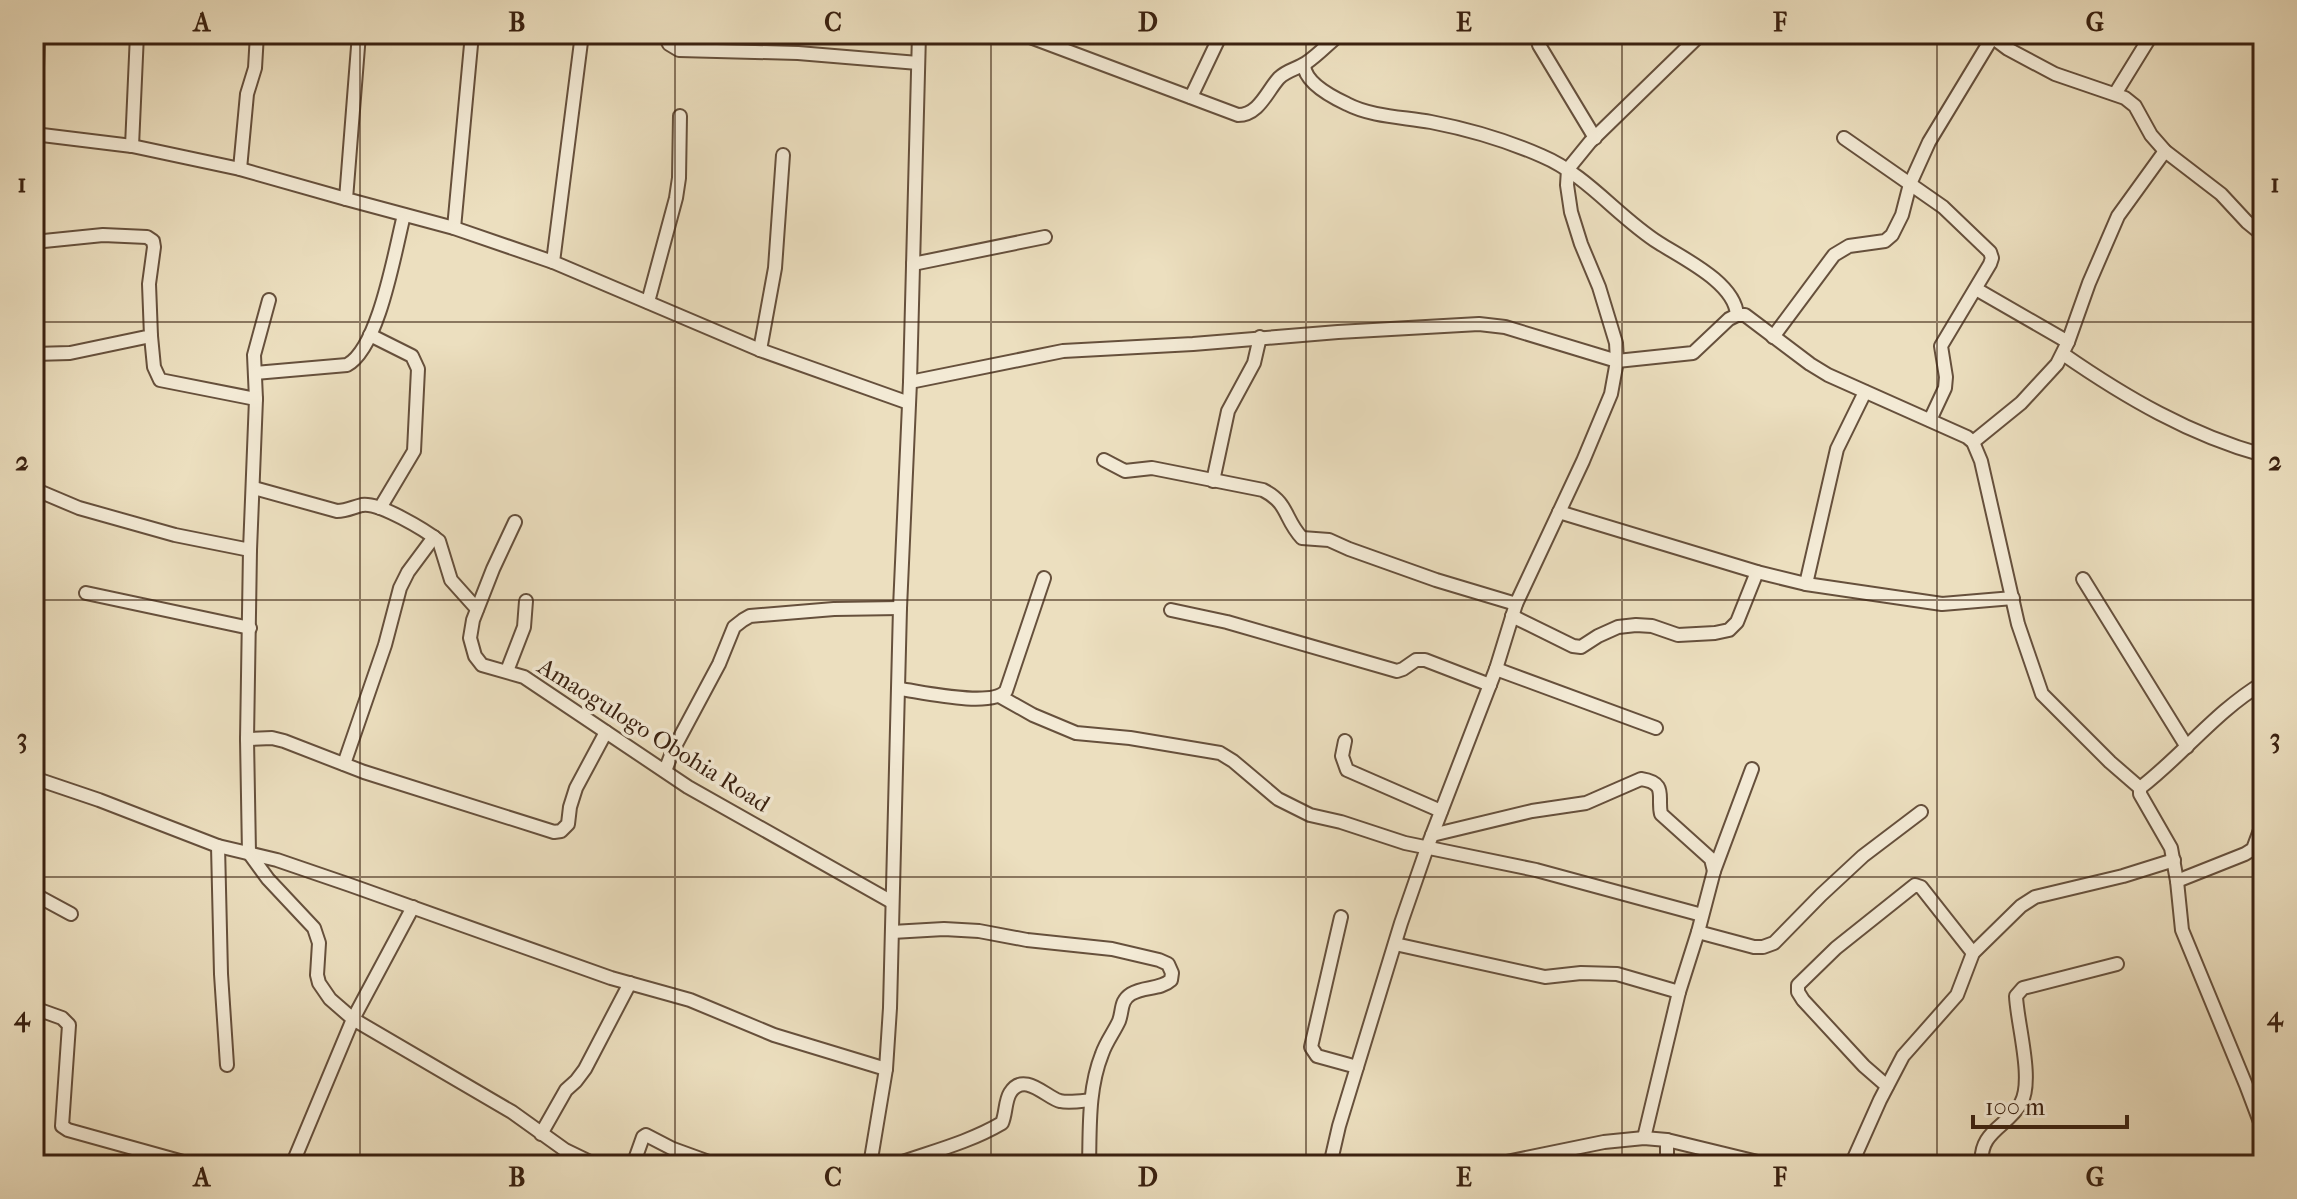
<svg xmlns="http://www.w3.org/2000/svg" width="2297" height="1199" font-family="'IM FELL French Canon',serif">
<rect width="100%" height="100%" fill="#ecdfbf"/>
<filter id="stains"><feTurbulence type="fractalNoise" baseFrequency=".0025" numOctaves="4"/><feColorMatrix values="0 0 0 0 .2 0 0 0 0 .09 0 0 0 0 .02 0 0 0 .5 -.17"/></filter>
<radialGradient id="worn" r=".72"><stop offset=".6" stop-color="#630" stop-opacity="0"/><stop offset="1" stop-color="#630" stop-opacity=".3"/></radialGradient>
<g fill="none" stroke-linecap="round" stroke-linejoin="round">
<g stroke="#66503c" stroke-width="16">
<g id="minor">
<polyline points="359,34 346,199 454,228 553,262"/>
<polyline points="582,34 553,262 760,350 909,403"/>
<polyline points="664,34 669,44 679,50 798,53 918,63"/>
<path d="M1022 34 1238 115C1259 115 1267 91 1279 78 1287 70 1297 69 1306 63 1318 55 1329 43 1340 34"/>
<polyline points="1536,34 1539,45 1595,138"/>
<polyline points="1988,34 2008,49 2055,74 2125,98 2135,106 2151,135 2165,151 2221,194 2247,222 2263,235"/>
<path d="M1304 65C1305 83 1332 97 1347 104 1372 117 1404 117 1431 122 1467 129 1508 141 1542 156 1587 175 1618 217 1659 243 1684 259 1735 283 1737 315"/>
<polyline points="2115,94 2152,34"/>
<polyline points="1191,97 1221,34"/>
<polyline points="34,134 132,146 240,169 346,199"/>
<polyline points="35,134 38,34"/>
<polyline points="1844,138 1943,207 1990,252 1992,258 1990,264 1941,346 1946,377 1945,388 1930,420"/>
<polyline points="132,146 137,34"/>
<polyline points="240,169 247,94 255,68 257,34"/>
<polyline points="454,228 472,34"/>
<polyline points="34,242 103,235 147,237 153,241 154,247 149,284 151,336 70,353 34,354"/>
<polyline points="913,264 1045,237"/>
<polyline points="1976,289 2068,342"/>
<polyline points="648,302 676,198 679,178 680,116"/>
<polyline points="370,335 412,356 418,369 414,451 380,508"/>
<polyline points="151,336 154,367 160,380 256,399"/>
<polyline points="1773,337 1834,255 1849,246 1885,241 1892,235 1902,215 1910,184 1929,142 1992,38"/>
<polyline points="760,350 775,268 783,155"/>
<path d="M2063 354C2125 397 2190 435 2263 455"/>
<path d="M255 373 347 365C379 348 395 250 404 215"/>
<polyline points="910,382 1063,351 1193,344 1338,332 1479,324 1505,327 1617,361 1693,353 1729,319 1737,315 1745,315 1810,364 1828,375 1967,437 1973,442 1981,461 2018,624 2042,694 2110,762 2140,788 2140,794 2171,848 2177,881 2182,930 2246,1085 2263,1130"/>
<polyline points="1973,442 2021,403 2057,364 2068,342 2089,283 2118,216 2165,151"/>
<path d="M1104 460 1125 471 1152 468 1263 490C1289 503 1284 519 1302 538L1329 540 1349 549 1436 580 1516 604"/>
<polyline points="1213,481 1228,411 1254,363 1260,337"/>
<path d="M254 488 337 511C347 511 353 507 362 505 379 502 425 530 439 541L451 580 477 609"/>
<polyline points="34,489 79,508 175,535 250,550 256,399 254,355 269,300"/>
<polyline points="1559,512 1757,572 1806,584 1942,604 2013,598"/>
<polyline points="515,522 493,569 473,620 470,638 475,656 482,665 524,677 688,787 892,902"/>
<polyline points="250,550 247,739 249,853 268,879 314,928 319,943 317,975 319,983 330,999 353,1019 512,1112 565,1150 596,1165"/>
<polyline points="2083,579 2187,747"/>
<polyline points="1806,584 1837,449 1865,392"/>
<polyline points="86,593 250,628"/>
<polyline points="1171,610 1227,622 1397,671 1403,669 1416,660 1425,660 1490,685"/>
<polyline points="1512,616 1573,646 1581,647 1598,636 1618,627 1636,625 1652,626 1678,635 1715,633 1729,630 1737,622 1757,572"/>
<polyline points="1496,669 1656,728"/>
<polyline points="507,671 524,627 526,601"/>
<path d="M900 689C922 692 991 708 1006 691L1044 578"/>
<polyline points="1001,697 1033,715 1076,733 1130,738 1220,753 1233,761 1278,799 1310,815 1341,822 1405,843 1536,870 1702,915"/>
<polyline points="247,739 272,738 284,741 364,772 554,832 561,831 568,824 570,807 576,788 606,732"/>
<polyline points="1345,741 1342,756 1347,770 1441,811"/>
<polyline points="344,764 385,645 400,588 408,572 434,537"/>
<polyline points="665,771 673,750 719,664 734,627 743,620 750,616 834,609 900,608"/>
<polyline points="34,778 99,800 218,846 277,860 350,885 611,978 690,1000 774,1035 886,1069"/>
<path d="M2140 788C2183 755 2216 711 2263 683"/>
<path d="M1432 835 1532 811 1586 803 1641 779C1668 783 1657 797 1661 814L1711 859 1714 871"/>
<polyline points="218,846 221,974 227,1065"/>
<polyline points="2177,881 2245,854 2253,849 2263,822"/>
<polyline points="34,894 71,914"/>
<polyline points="1341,917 1311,1047 1317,1056 1357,1067"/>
<path d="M892 932 944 929 979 931 1027 940 1112 949 1159 960 1168 964 1172 973 1171 980C1160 990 1144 986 1131 994 1120 1001 1123 1010 1119 1021 1114 1032 1106 1042 1102 1054 1088 1089 1090 1128 1089 1165"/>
<polyline points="1698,932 1754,947 1763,947 1774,943 1821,895 1863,856 1921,812"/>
<polyline points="1395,944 1545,977 1581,973 1617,974 1679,992"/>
<polyline points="34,1008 62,1018 69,1025 62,1126 68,1130 194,1165"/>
<polyline points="1887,1086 1864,1066 1803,1000 1798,992 1798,985 1836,948 1915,885 1921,887 1973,953"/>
<polyline points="541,1134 566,1090 576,1081 585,1069 630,983"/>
<polyline points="1644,1138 1679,992 1698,932 1714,871 1752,769"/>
<polyline points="1667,1140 1667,1165"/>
<polyline points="292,1165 353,1019 413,907"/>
<polyline points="633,1165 643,1137 646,1135 673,1149 717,1165"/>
<polyline points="870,1165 886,1069 890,1008 900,608 910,382 919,34"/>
<path d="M894 1165C930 1152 968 1143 1002 1123 1006 1114 1005 1101 1010 1093 1024 1070 1048 1099 1060 1101 1069 1103 1081 1101 1091 1100"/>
<polyline points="1330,1165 1339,1126 1401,923 1427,848 1496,669 1516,604 1583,461 1611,394 1617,361 1616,343 1599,287 1581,244 1571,212 1567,185 1568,169 1590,142 1701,34"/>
<polyline points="1492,1165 1604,1142 1644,1138 1667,1140 1770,1165"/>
<polyline points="1851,1165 1880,1100 1903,1056 1957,995 1973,953 2021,906 2035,897 2123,876 2174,860"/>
<path d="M1982 1165C1978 1131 2008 1127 2021 1103 2034 1080 2017 1023 2016 996L2023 988 2117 964"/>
</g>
</g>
<use href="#minor" stroke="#f3ead5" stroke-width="12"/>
</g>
<path fill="none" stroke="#3a2110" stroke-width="2" stroke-opacity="0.55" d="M360 34V1165M675 34V1165M991 34V1165M1306 34V1165M1622 34V1165M1937 34V1165M34 322H2263M34 600H2263M34 877H2263"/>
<g text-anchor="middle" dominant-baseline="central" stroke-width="7" stroke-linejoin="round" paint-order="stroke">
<g font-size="24" fill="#3a2110" stroke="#f3ead5">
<text transform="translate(654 735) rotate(32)">Amaogulogo Obohia Road</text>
</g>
</g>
<rect width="2297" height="1199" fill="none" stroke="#ecdfbf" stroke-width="88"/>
<path d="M1973 1115v12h154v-12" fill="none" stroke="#3a2110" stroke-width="4"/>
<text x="1985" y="1115" font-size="24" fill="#3a2110" stroke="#f3ead5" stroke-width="6" paint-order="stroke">100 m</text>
<rect x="44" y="44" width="2209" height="1111" fill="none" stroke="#3a2110" stroke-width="3"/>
<g font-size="26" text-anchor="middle" font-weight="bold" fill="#3a2110">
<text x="202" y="31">A</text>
<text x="517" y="31">B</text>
<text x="833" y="31">C</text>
<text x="1148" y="31">D</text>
<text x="1464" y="31">E</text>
<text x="1780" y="31">F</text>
<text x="2095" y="31">G</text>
<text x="22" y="192">1</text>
<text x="2275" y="192">1</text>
<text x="22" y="470">2</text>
<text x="2275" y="470">2</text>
<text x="22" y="747">3</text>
<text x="2275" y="747">3</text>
<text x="22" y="1025">4</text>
<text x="2275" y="1025">4</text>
<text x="202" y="1186">A</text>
<text x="517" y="1186">B</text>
<text x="833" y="1186">C</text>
<text x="1148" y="1186">D</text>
<text x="1464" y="1186">E</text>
<text x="1780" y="1186">F</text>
<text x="2095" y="1186">G</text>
</g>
<rect width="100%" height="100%" filter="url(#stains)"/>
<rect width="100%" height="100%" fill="url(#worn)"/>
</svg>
